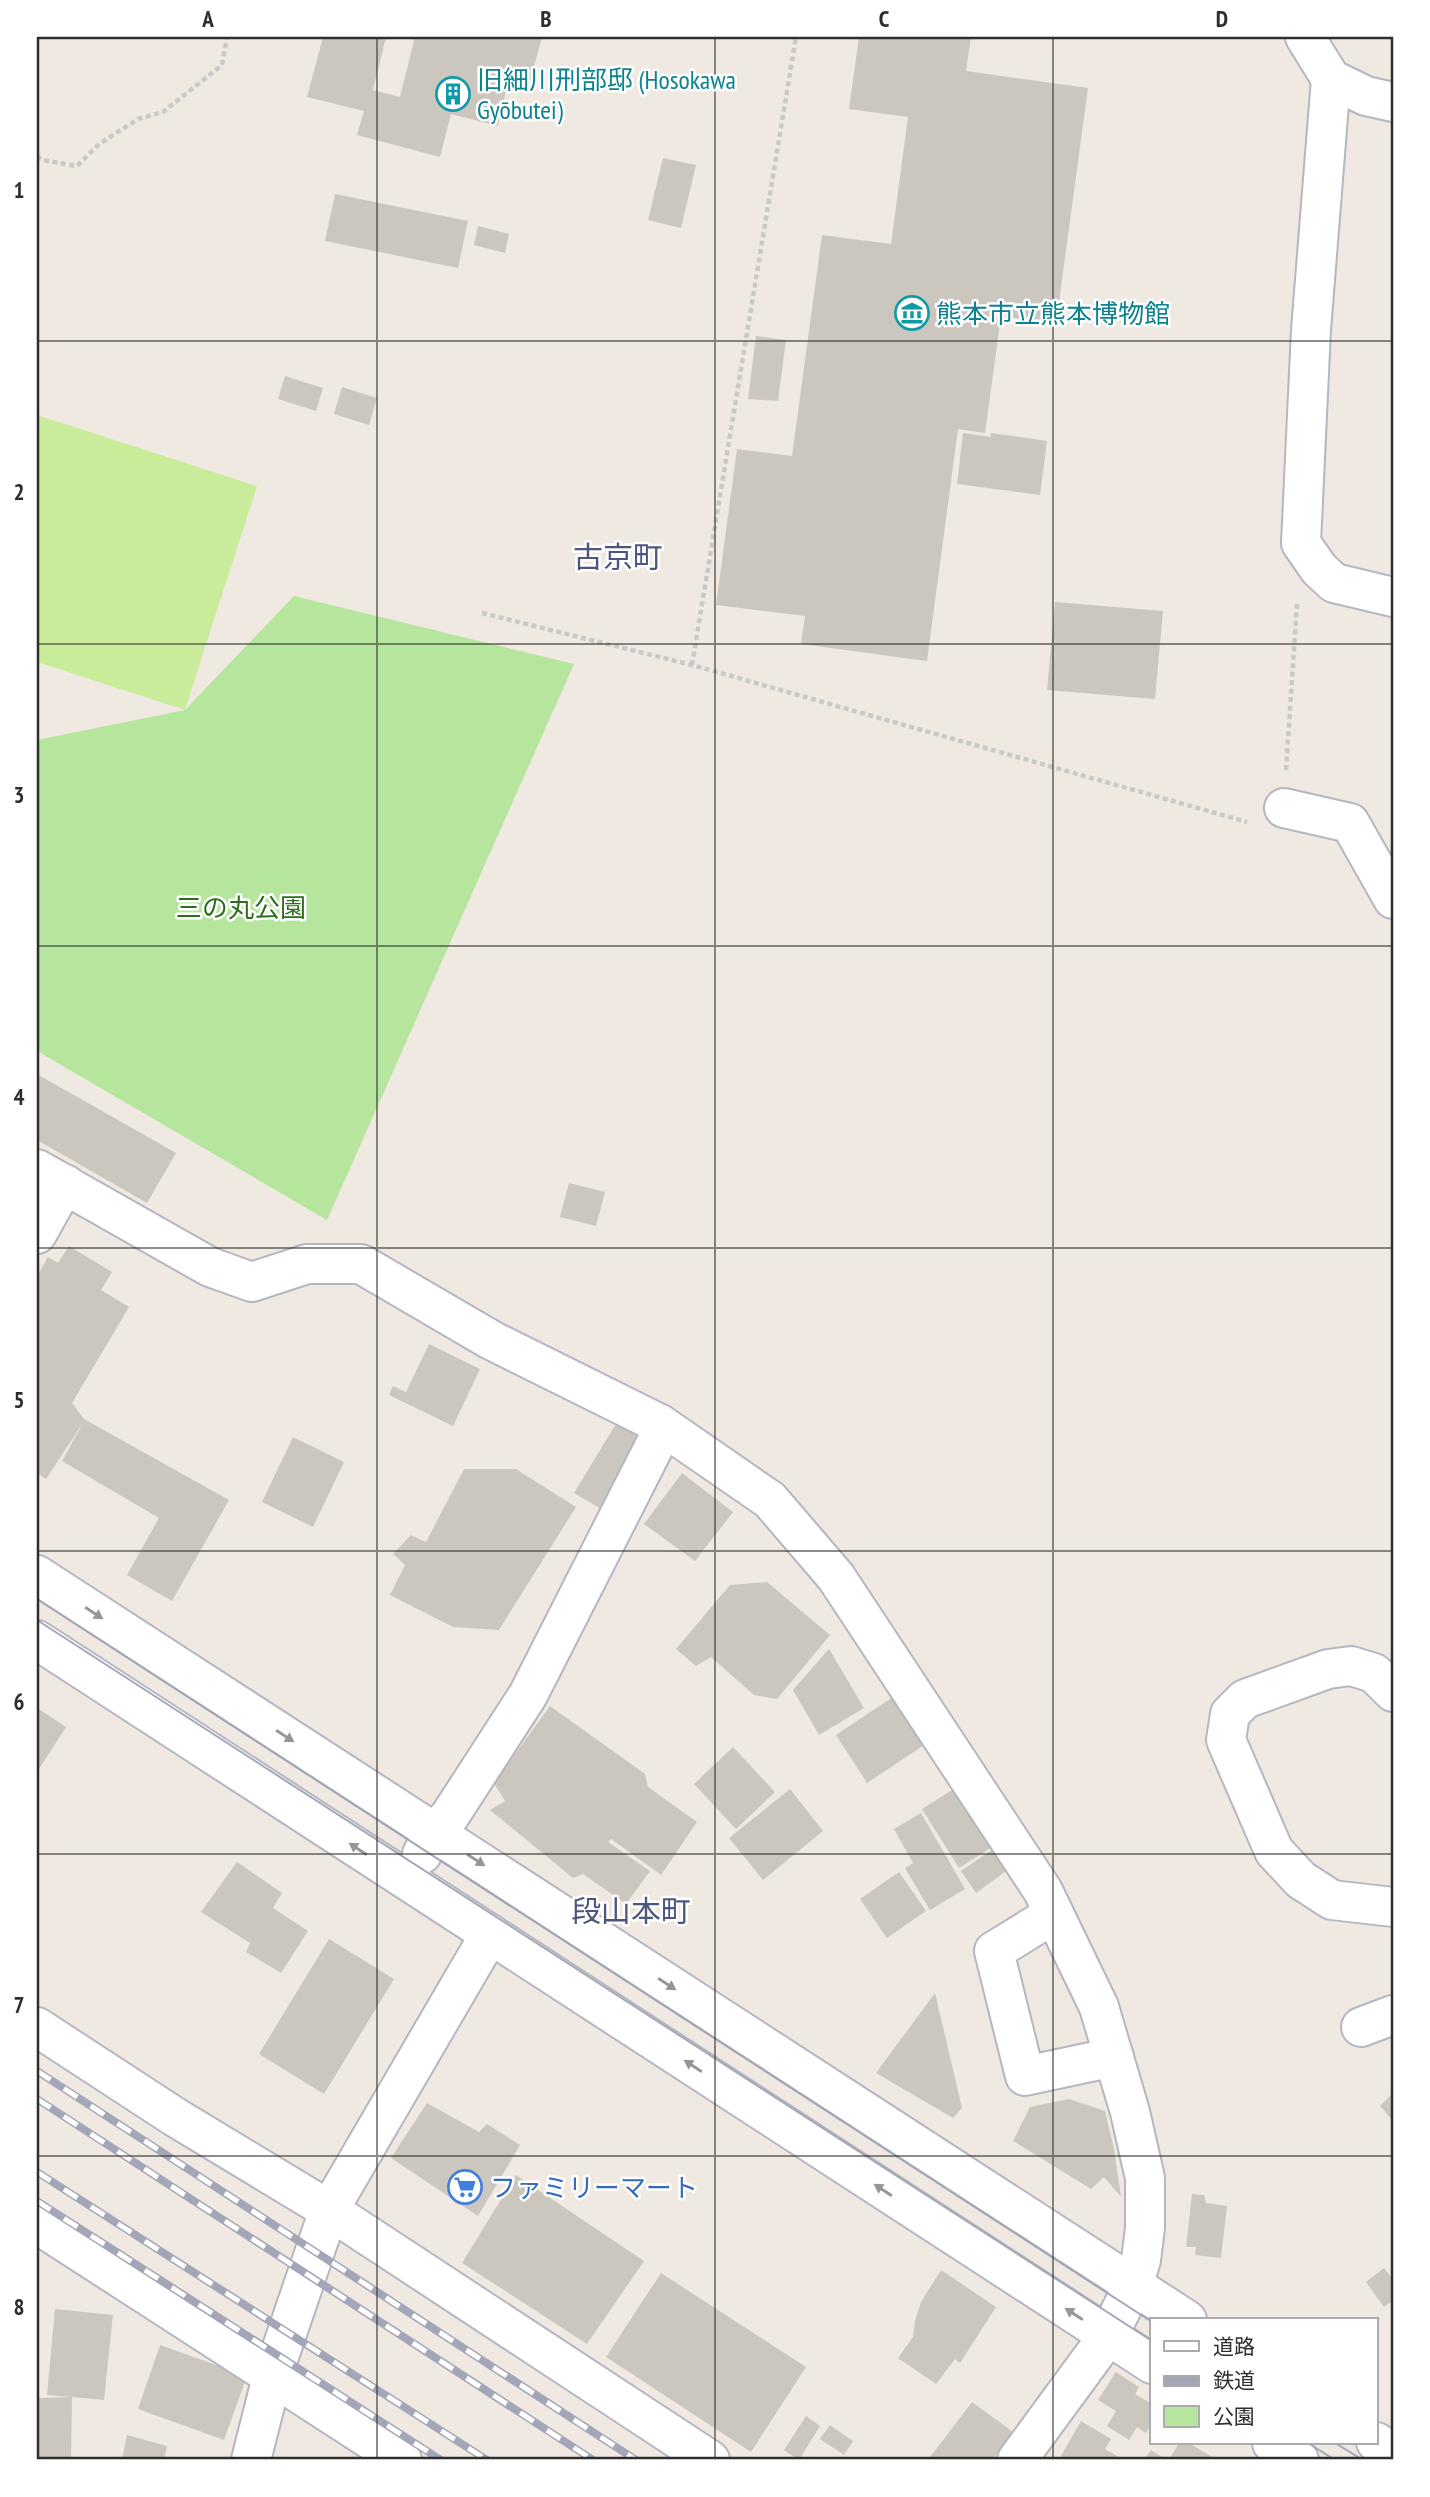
<svg xmlns="http://www.w3.org/2000/svg" width="1430" height="2497" font-family="'PT Sans Narrow','Noto Sans JP',sans-serif">
<rect width="100%" height="100%" fill="#efe9e1"/>
<polygon fill="#b6e59e" points="294,596 574,664 327,1220 37,1051 37,740 185,710"/>
<polygon fill="#c9ec9a" points="37,415 257,486 185,710 37,662"/>
<g fill="#cbc7bf">
<polygon points="323,37 386,37 373,90 400,97 415,37 542,37 527,92 507,86 498,126 451,114 440,157 357,135 364,111 307,97"/>
<polygon points="859,37 971,37 966,71 1088,88 1056,324 1001,316 985,433 958,429 927,661 801,644 805,616 716,605 737,449 792,456 822,235 891,244 908,117 849,109"/>
<polygon points="663,158 696,165 681,228 648,220"/>
<polygon points="335,194 468,221 458,268 325,241"/>
<polygon points="478,226 509,234 505,253 474,245"/>
<polygon points="756,336 786,340 778,401 748,399"/>
<polygon points="285,376 323,388 316,411 278,399"/>
<polygon points="342,387 377,398 369,425 334,414"/>
<polygon points="963,433 991,437 991,433 1047,441 1040,495 957,484"/>
<polygon points="1055,602 1163,611 1155,699 1047,690"/>
<polygon points="37,1074 176,1153 147,1203 37,1140"/>
<polygon points="569,1183 605,1192 596,1226 560,1217"/>
<polygon points="69,1246 112,1272 101,1290 129,1307 72,1403 84,1419 229,1500 172,1601 127,1575 159,1518 62,1461 83,1423 46,1479 37,1473 37,1276 48,1257 58,1263"/>
<polygon points="429,1344 480,1369 453,1426 389,1395 393,1386 406,1392"/>
<polygon points="622,1414 659,1437 611,1515 574,1493"/>
<polygon points="293,1437 344,1462 313,1527 262,1502"/>
<polygon points="464,1469 516,1469 576,1507 499,1630 453,1627 390,1595 405,1565 393,1554 411,1535 426,1542"/>
<polygon points="682,1473 733,1512 695,1561 644,1524"/>
<polygon points="767,1582 830,1635 777,1699 754,1695 711,1657 696,1666 676,1649 730,1585"/>
<polygon points="829,1649 864,1708 819,1735 793,1690"/>
<polygon points="896,1695 927,1743 867,1783 836,1735"/>
<polygon points="550,1706 645,1774 648,1787 697,1822 661,1875 611,1839 608,1842 650,1871 626,1904 583,1874 573,1878 490,1810 505,1801 494,1783"/>
<polygon points="37,1708 66,1727 37,1772"/>
<polygon points="733,1747 775,1792 736,1829 694,1784"/>
<polygon points="960,1785 997,1844 959,1868 922,1809"/>
<polygon points="790,1789 823,1831 763,1880 729,1838"/>
<polygon points="921,1813 965,1889 930,1910 905,1868 913,1863 894,1829"/>
<polygon points="999,1845 1013,1866 976,1893 961,1871"/>
<polygon points="237,1862 282,1893 273,1908 308,1931 281,1973 246,1952 250,1943 201,1912"/>
<polygon points="899,1872 926,1911 887,1938 860,1899"/>
<polygon points="329,1939 394,1979 324,2094 259,2054"/>
<polygon points="935,1993 962,2108 953,2118 876,2073"/>
<polygon points="1393,2093 1393,2121 1380,2106"/>
<polygon points="1069,2099 1105,2111 1114,2149 1121,2197 1104,2177 1091,2189 1013,2141 1030,2107"/>
<polygon points="427,2103 479,2132 487,2124 520,2145 478,2216 391,2158"/>
<polygon points="516,2175 644,2261 587,2344 462,2263"/>
<polygon points="1192,2194 1204,2195 1206,2203 1227,2206 1221,2258 1195,2255 1196,2247 1186,2247"/>
<polygon points="1384,2268 1393,2280 1393,2300 1384,2307 1366,2282"/>
<polygon points="941,2270 996,2307 960,2363 955,2359 936,2384 898,2358 913,2337 915,2321 921,2302"/>
<polygon points="661,2273 806,2367 751,2452 606,2357"/>
<polygon points="55,2309 113,2315 104,2400 72,2397 71,2460 37,2460 37,2398 72,2397 47,2395"/>
<polygon points="160,2345 247,2376 224,2440 138,2409"/>
<polygon points="1116,2372 1139,2387 1135,2394 1152,2404 1152,2423 1146,2433 1137,2427 1129,2440 1107,2426 1116,2411 1098,2400"/>
<polygon points="972,2402 1013,2432 992,2460 928,2460"/>
<polygon points="806,2416 820,2426 799,2460 784,2450"/>
<polygon points="1081,2421 1111,2439 1105,2449 1124,2460 1068,2460 1061,2456"/>
<polygon points="830,2425 853,2441 844,2455 820,2439"/>
<polygon points="127,2435 167,2446 164,2460 122,2460"/>
<polygon points="1179,2443 1189,2443 1217,2460 1169,2460"/>
<polygon points="1151,2450 1167,2460 1144,2460"/>
</g>
<g fill="none" stroke-linecap="round" stroke-linejoin="round">
<g stroke="#b4b7c1" stroke-width="42">
<g id="minor">
<polyline points="1305,37 1331,79 1366,96 1393,102"/>
<polyline points="1331,79 1311,330 1301,543 1319,569 1334,583 1393,597"/>
<polyline points="1284,808 1350,823 1393,899"/>
<polyline points="37,1169 210,1267 252,1282 307,1264 361,1264 491,1340 660,1424 770,1500 836,1577 1043,1891 1099,2007 1130,2112 1145,2178 1145,2228 1141,2260 1133,2286 1108,2336 1017,2460"/>
<polyline points="37,1234 65,1184"/>
<polyline points="37,1575 1187,2320"/>
<polyline points="37,1640 1152,2364"/>
<polyline points="1393,1692 1374,1673 1351,1666 1328,1669 1245,1699 1230,1714 1226,1740 1274,1851 1301,1880 1332,1900 1393,1907"/>
<polyline points="422,1854 433,1833 449,1817 528,1695 659,1437 660,1424"/>
<polyline points="1054,1914 994,1951 1025,2076 1114,2057"/>
<polyline points="37,2027 175,2117 329,2210 710,2460"/>
<polyline points="1361,2027 1393,2015"/>
<polyline points="37,2224 402,2460"/>
<polyline points="1376,2442 1393,2453"/>
<polyline points="1272,2443 1299,2460"/>
<polyline points="251,2460 272,2377 329,2210 490,1934"/>
</g>
</g>
<g stroke="#c9c9c9" stroke-width="4.5" stroke-dasharray="5 3.5" stroke-linecap="butt">
<polyline points="37,156 42,160 77,166 99,144 138,119 163,112 222,65 227,37"/>
<polyline points="482,613 692,665 1247,822"/>
<polyline points="692,665 796,37"/>
<polyline points="1286,770 1297,604"/>
</g>
<use href="#minor" stroke="#fff" stroke-width="38"/>
<g stroke="#a3a6b8" stroke-width="2">
<polyline points="37,1599 1152,2322"/>
<polyline points="37,1620 1152,2341"/>
<polyline points="1308,2443 1335,2460"/>
<polyline points="1335,2443 1363,2460"/>
</g>
<g stroke="#a3a6b8" stroke-width="8">
<g id="rail">
<polyline points="37,2071 636,2460"/>
<polyline points="37,2099 593,2460"/>
<polyline points="37,2172 487,2460"/>
<polyline points="37,2201 441,2460"/>
</g>
</g>
<use href="#rail" stroke="#fff" stroke-width="5" stroke-dasharray="16" stroke-linecap="butt"/>
</g>
<defs><path id="oneway-solid" d="M-6-.8H1V-3.2L6.5 0L1 3.2V.8H-6Z" transform="scale(1.75)"/></defs>
<g fill="#969696">
<use href="#oneway-solid" transform="translate(94 1613) rotate(33)"/>
<use href="#oneway-solid" transform="translate(285 1736) rotate(33)"/>
<use href="#oneway-solid" transform="translate(358 1849) rotate(-147)"/>
<use href="#oneway-solid" transform="translate(476 1860) rotate(33)"/>
<use href="#oneway-solid" transform="translate(667 1984) rotate(33)"/>
<use href="#oneway-solid" transform="translate(693 2066) rotate(-147)"/>
<use href="#oneway-solid" transform="translate(883 2190) rotate(-147)"/>
<use href="#oneway-solid" transform="translate(1074 2314) rotate(-147)"/>
</g>
<path fill="none" stroke="#2e2e2e" stroke-width="2" stroke-opacity="0.55" d="M377 37V2460M715 37V2460M1053 37V2460M37 341H1393M37 644H1393M37 946H1393M37 1248H1393M37 1551H1393M37 1854H1393M37 2156H1393"/>
<defs>
<g id="building-ring" transform="scale(1.75)"><circle r="9.5" fill="#fff" stroke="#0f9aa8" stroke-width="1.5"/><path d="M-4-6H4V6H1V3H-1V6H-4ZM-2.5-4.3h1.7v1.8h-1.7ZM.8-4.3h1.7v1.8H.8ZM-2.5-1h1.7V.8h-1.7ZM.8-1h1.7V.8H.8Z" fill="#0f9aa8"/></g>
<g id="museum-ring" transform="scale(1.75)"><circle r="9.5" fill="#fff" stroke="#0f9aa8" stroke-width="1.5"/><path d="M0-6L6-3V-2H-6V-3ZM-5-1h2V3h-2ZM-1-1h2V3h-2ZM3-1h2V3H3ZM-6 4H6V6H-6Z" fill="#0f9aa8"/></g>
<g id="supermarket-ring" transform="scale(1.75)"><circle r="9.5" fill="#fff" stroke="#3f7fe0" stroke-width="1.5"/><path d="M-6-5.5h2.5l.6 2H6L4.5 2H-2.5L-4.4-4H-6ZM-1.5 3.2a1.3 1.3 0 1 0 .1 0ZM3 3.2a1.3 1.3 0 1 0 .1 0Z" fill="#3f7fe0"/></g>
</defs>
<g fill-rule="evenodd">
<use href="#building-ring" x="453" y="94"/>
<use href="#museum-ring" x="912" y="313"/>
<use href="#supermarket-ring" x="465" y="2187"/>
</g>
<g text-anchor="middle" dominant-baseline="central" stroke-width="5" stroke-linejoin="round" paint-order="stroke">
<g font-size="26" fill="#0d838f" stroke="#fff" text-anchor="start">
<text x="477" y="79">旧細川刑部邸 (Hosokawa<tspan x="477" dy="30">Gyōbutei)</tspan></text>
<text x="936" y="313">熊本市立熊本博物館</text>
</g>
<g font-size="26" fill="#2c6e1b" stroke="#fff">
<text x="241" y="907">三の丸公園</text>
</g>
<g font-size="26" fill="#366cbe" stroke="#fff" text-anchor="start">
<text x="490" y="2187">ファミリーマート</text>
</g>
<g font-size="30" fill="#4d5680" stroke="#fff">
<text x="618" y="556">古京町</text>
<text x="631" y="1910">段山本町</text>
</g>
</g>
<rect width="1430" height="2497" fill="none" stroke="#ffffff" stroke-width="77"/>
<rect x="1150" y="2318" width="228" height="126" fill="#ffffff" stroke="#ababab" stroke-width="2"/>
<rect x="1164" y="2341" width="35" height="10" fill="#ffffff" stroke="#ababab" stroke-width="2"/>
<text x="1213" y="2354" font-size="21" fill="#2e2e2e">道路</text>
<rect x="1164" y="2376" width="35" height="10" fill="#a3a6b8" stroke="#ababab" stroke-width="2"/>
<text x="1213" y="2388" font-size="21" fill="#2e2e2e">鉄道</text>
<rect x="1164" y="2406" width="35" height="21" fill="#b6e59e" stroke="#ababab" stroke-width="2"/>
<text x="1213" y="2424" font-size="21" fill="#2e2e2e">公園</text>
<rect x="38" y="38" width="1354" height="2420" fill="none" stroke="#2e2e2e" stroke-width="2.5"/>
<g font-size="23" text-anchor="middle" font-weight="bold" fill="#2e2e2e">
<text x="208" y="27">A</text>
<text x="546" y="27">B</text>
<text x="884" y="27">C</text>
<text x="1222" y="27">D</text>
<text x="19" y="198">1</text>
<text x="19" y="500">2</text>
<text x="19" y="803">3</text>
<text x="19" y="1105">4</text>
<text x="19" y="1408">5</text>
<text x="19" y="1710">6</text>
<text x="19" y="2013">7</text>
<text x="19" y="2315">8</text>
</g>
</svg>
